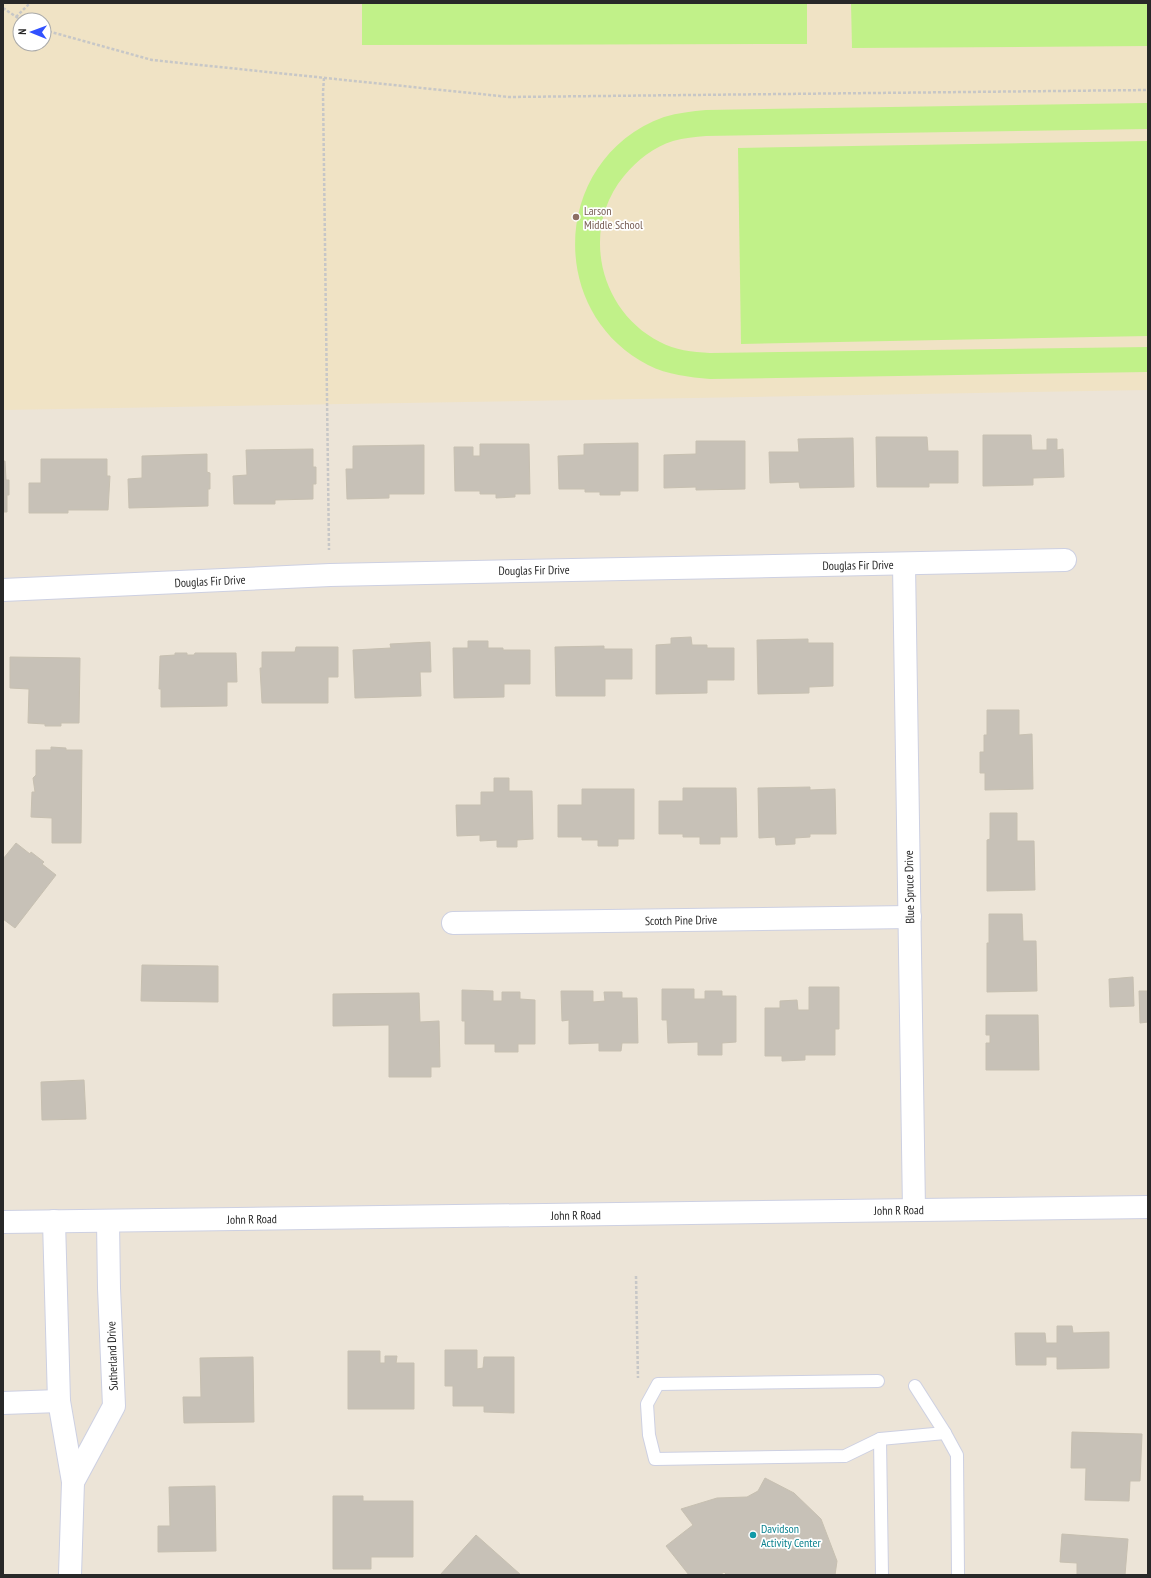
<svg xmlns="http://www.w3.org/2000/svg" width="1151" height="1578" font-family="'PT Sans Narrow',sans-serif">
<rect width="100%" height="100%" fill="#ece4d7"/>
<path fill="#f0e3c5" fill-rule="evenodd" d="M3 3H1148V390L3 410ZM20 20H44V44H20Z"/>
<g fill="#c1f189">
<polygon points="362,3 807,3 807,44 362,45"/>
<polygon points="851,3 1148,3 1148,46 852,48"/>
<path d="M1148 103V129L706 136C695 137 684 138 673 141 654 147 637 160 624 176 580 229 599 311 660 342 675 350 692 352 710 353L1148 347V372L710 379C689 377 668 375 648 365 544 311 553 157 664 117 678 113 692 111 706 110Z"/>
<polygon points="1148,141 1148,336 741,344 738,148"/>
</g>
<g fill="#c7c1b7" stroke="#c7c0b1">
<polygon points="983,435 1031,435 1032,450 1047,450 1047,439 1057,439 1057,450 1063,449 1064,477 1033,478 1033,485 983,486"/>
<polygon points="876,437 927,437 928,451 958,451 958,483 929,483 929,487 877,487"/>
<polygon points="853,438 854,487 800,488 799,482 770,483 769,452 799,452 798,439"/>
<polygon points="696,441 745,441 745,489 696,490 696,487 664,488 664,455 696,454"/>
<polygon points="638,443 638,491 620,491 620,495 600,495 600,492 585,492 585,489 559,489 558,456 584,455 584,444"/>
<polygon points="480,444 529,444 530,494 515,494 515,497 496,498 496,494 480,494 480,491 455,491 454,447 473,447 473,456 480,456"/>
<polygon points="424,445 424,494 389,494 389,498 347,499 346,469 353,469 353,446"/>
<polygon points="313,449 313,467 316,467 316,484 313,484 313,499 275,500 275,504 234,504 233,476 247,475 246,450"/>
<polygon points="207,454 207,472 210,473 210,489 208,489 208,506 129,508 128,479 142,478 142,456"/>
<polygon points="41,459 107,459 107,476 110,476 108,510 68,510 68,513 29,513 29,483 41,483"/>
<polygon points="3,461 5,461 6,480 9,480 9,495 7,495 7,512 3,512"/>
<polygon points="691,637 692,645 707,645 707,648 734,648 734,680 707,680 707,693 656,694 656,645 671,644 671,638"/>
<polygon points="808,639 808,643 833,643 833,686 809,687 809,693 758,694 757,640"/>
<polygon points="468,641 488,641 488,648 503,648 503,650 530,650 530,684 504,684 504,697 454,698 453,648 468,648"/>
<polygon points="430,642 431,672 420,672 421,696 355,698 353,650 391,648 390,644"/>
<polygon points="604,646 604,649 632,649 632,679 605,679 605,696 556,696 555,647"/>
<polygon points="296,647 338,647 338,677 328,677 328,703 262,703 260,668 262,668 262,652 295,652"/>
<polygon points="175,653 187,653 187,655 194,655 195,653 236,653 237,682 227,682 227,706 161,707 161,689 159,689 160,656 175,655"/>
<polygon points="10,657 80,658 79,723 61,723 61,726 45,726 45,724 28,723 29,689 10,688"/>
<polygon points="987,710 1019,710 1019,735 1032,734 1033,789 985,790 985,773 980,773 980,752 984,752 984,735 987,735"/>
<polygon points="51,747 66,748 66,750 82,750 81,843 52,843 52,818 31,817 32,792 35,792 33,778 36,775 36,750 51,750"/>
<polygon points="494,778 509,778 509,791 532,791 533,839 517,840 517,847 497,847 497,840 480,841 480,835 457,836 456,805 481,805 481,792 494,792"/>
<polygon points="810,787 810,790 835,789 836,834 810,834 810,837 795,838 795,844 776,845 775,837 759,838 758,788"/>
<polygon points="683,788 736,788 737,837 720,837 720,844 700,844 700,837 683,837 683,834 659,834 659,801 683,801"/>
<polygon points="582,789 634,789 634,839 618,839 618,846 598,846 598,840 582,840 582,837 558,837 558,805 582,805"/>
<polygon points="990,813 1017,813 1017,841 1034,841 1035,890 987,891 987,840 990,839"/>
<polygon points="16,843 30,854 31,852 44,862 42,864 56,875 15,928 3,919 3,859"/>
<polygon points="989,914 1022,914 1023,941 1036,941 1037,991 987,992 987,943 989,943"/>
<polygon points="142,965 218,966 218,1002 141,1001"/>
<polygon points="1133,977 1134,1006 1110,1007 1109,979"/>
<polygon points="809,987 839,987 839,1029 835,1029 835,1055 805,1055 805,1060 782,1061 782,1056 765,1056 765,1008 780,1008 780,1001 797,1000 798,1010 809,1010"/>
<polygon points="662,989 694,989 694,999 705,999 705,991 722,991 722,996 736,996 736,1042 722,1043 722,1055 698,1055 698,1042 668,1043 667,1020 662,1020"/>
<polygon points="462,990 493,991 493,1001 502,1001 502,992 520,992 520,999 535,1000 535,1044 518,1044 518,1052 495,1052 495,1044 465,1044 465,1021 462,1021"/>
<polygon points="561,991 593,991 593,1002 605,1001 604,992 622,992 622,998 637,998 638,1043 622,1043 621,1051 599,1051 599,1043 569,1044 569,1020 562,1021"/>
<polygon points="1139,991 1148,991 1148,1022 1140,1023"/>
<polygon points="419,993 420,1022 439,1021 440,1067 431,1067 431,1077 389,1077 389,1025 333,1026 333,994"/>
<polygon points="986,1015 1038,1015 1039,1070 986,1070 986,1043 990,1043 990,1035 986,1035"/>
<polygon points="84,1080 86,1119 42,1120 41,1082"/>
<polygon points="1057,1326 1072,1326 1073,1333 1109,1332 1109,1368 1057,1369 1057,1357 1046,1357 1046,1365 1016,1365 1015,1333 1045,1333 1046,1343 1057,1343"/>
<polygon points="445,1350 477,1350 477,1369 483,1368 484,1357 514,1357 514,1413 484,1412 484,1406 453,1406 453,1386 445,1386"/>
<polygon points="348,1351 380,1351 380,1363 385,1363 385,1356 397,1356 396,1363 414,1363 414,1409 348,1409"/>
<polygon points="253,1357 254,1422 184,1423 183,1397 201,1397 200,1358"/>
<polygon points="1072,1432 1142,1434 1140,1481 1130,1481 1129,1501 1085,1500 1086,1468 1071,1468"/>
<polygon points="765,1478 794,1493 821,1519 837,1561 835,1575 727,1575 724,1572 720,1575 689,1575 666,1546 693,1525 681,1509 717,1498 747,1497 758,1491"/>
<polygon points="215,1486 216,1551 158,1552 158,1526 170,1526 169,1487"/>
<polygon points="333,1496 363,1496 363,1501 413,1501 413,1557 371,1557 371,1569 333,1569"/>
<polygon points="1062,1534 1128,1539 1125,1575 1077,1575 1077,1563 1060,1562"/>
<polygon points="476,1535 521,1575 440,1575"/>
</g>
<g fill="none" stroke-linecap="round" stroke-linejoin="round">
<g stroke="#cdd0e2" stroke-width="14">
<g id="lane">
<polyline points="878,1381 658,1384 647,1404 649,1435 655,1459 845,1456 880,1439 945,1433"/>
<polyline points="915,1386 945,1433 957,1455 958,1575"/>
<polyline points="880,1439 882,1575"/>
</g>
</g>
<g stroke="#cdd0e2" stroke-width="24">
<g id="street">
<polyline points="904,564 914,1210"/>
<polyline points="3,590 330,575 1065,560"/>
<polyline points="453,923 910,917"/>
<polyline points="54,1221 59,1401 73,1482 70,1575"/>
<polyline points="3,1403 59,1401"/>
<polyline points="73,1482 114,1406 109,1288 108,1221"/>
</g>
</g>
<g stroke="#cdd0e2" stroke-width="24">
<polyline id="secondary" points="3,1222 1148,1207"/>
</g>
<g stroke="#c7c7c7" stroke-width="2.5" stroke-dasharray="3 2" stroke-linecap="butt">
<polyline points="3,8 21,20"/>
<polyline points="16,17 30,3"/>
<polyline points="44,30 152,60 509,97 1148,90"/>
<polyline points="324,78 323,92 329,550"/>
<polyline points="636,1276 638,1378"/>
</g>
<use href="#lane" stroke="#fff" stroke-width="12"/>
<use href="#street" stroke="#fff" stroke-width="22"/>
<use href="#secondary" stroke="#fff" stroke-width="22"/>
</g>
<circle fill="#8d6e63" stroke="#fff" stroke-width="1.5" cx="576" cy="217" r="4"/>
<circle fill="#0f9aa8" stroke="#fff" stroke-width="1.5" cx="753" cy="1535" r="4"/>
<g text-anchor="middle" dominant-baseline="central" stroke-width="3.5" stroke-linejoin="round" paint-order="stroke">
<g font-size="12" fill="#785e54" stroke="#fff" text-anchor="start">
<text x="584" y="210">Larson<tspan x="584" dy="14">Middle School</tspan></text>
</g>
<g font-size="12" fill="#282828" stroke="#fff">
<text transform="translate(858 565) rotate(-1)">Douglas Fir Drive</text>
<text transform="translate(534 570) rotate(-1)">Douglas Fir Drive</text>
<text transform="translate(210 581) rotate(-3)">Douglas Fir Drive</text>
<text transform="translate(909 887) rotate(-91)">Blue Spruce Drive</text>
<text transform="translate(681 920) rotate(-1)">Scotch Pine Drive</text>
<text transform="translate(899 1210) rotate(-1)">John R Road</text>
<text transform="translate(576 1215) rotate(-1)">John R Road</text>
<text transform="translate(252 1219) rotate(-1)">John R Road</text>
<text transform="translate(112 1356) rotate(-92)">Sutherland Drive</text>
</g>
<g font-size="12" fill="#0d838f" stroke="#fff" text-anchor="start">
<text x="761" y="1528">Davidson<tspan x="761" dy="14">Activity Center</tspan></text>
</g>
</g>
<rect width="1151" height="1578" fill="none" stroke="#282828" stroke-width="8"/>
<g transform="translate(32 32) rotate(271)"><circle r="19" fill="#ffffff" stroke="#a9a9a9"/>
<path d="M0-3L7 15L0 10L-7 15Z" fill="#3151ff"/>
<text y="-6" font-size="11" font-weight="bold" text-anchor="middle" fill="#282828">N</text>
</g>
</svg>
